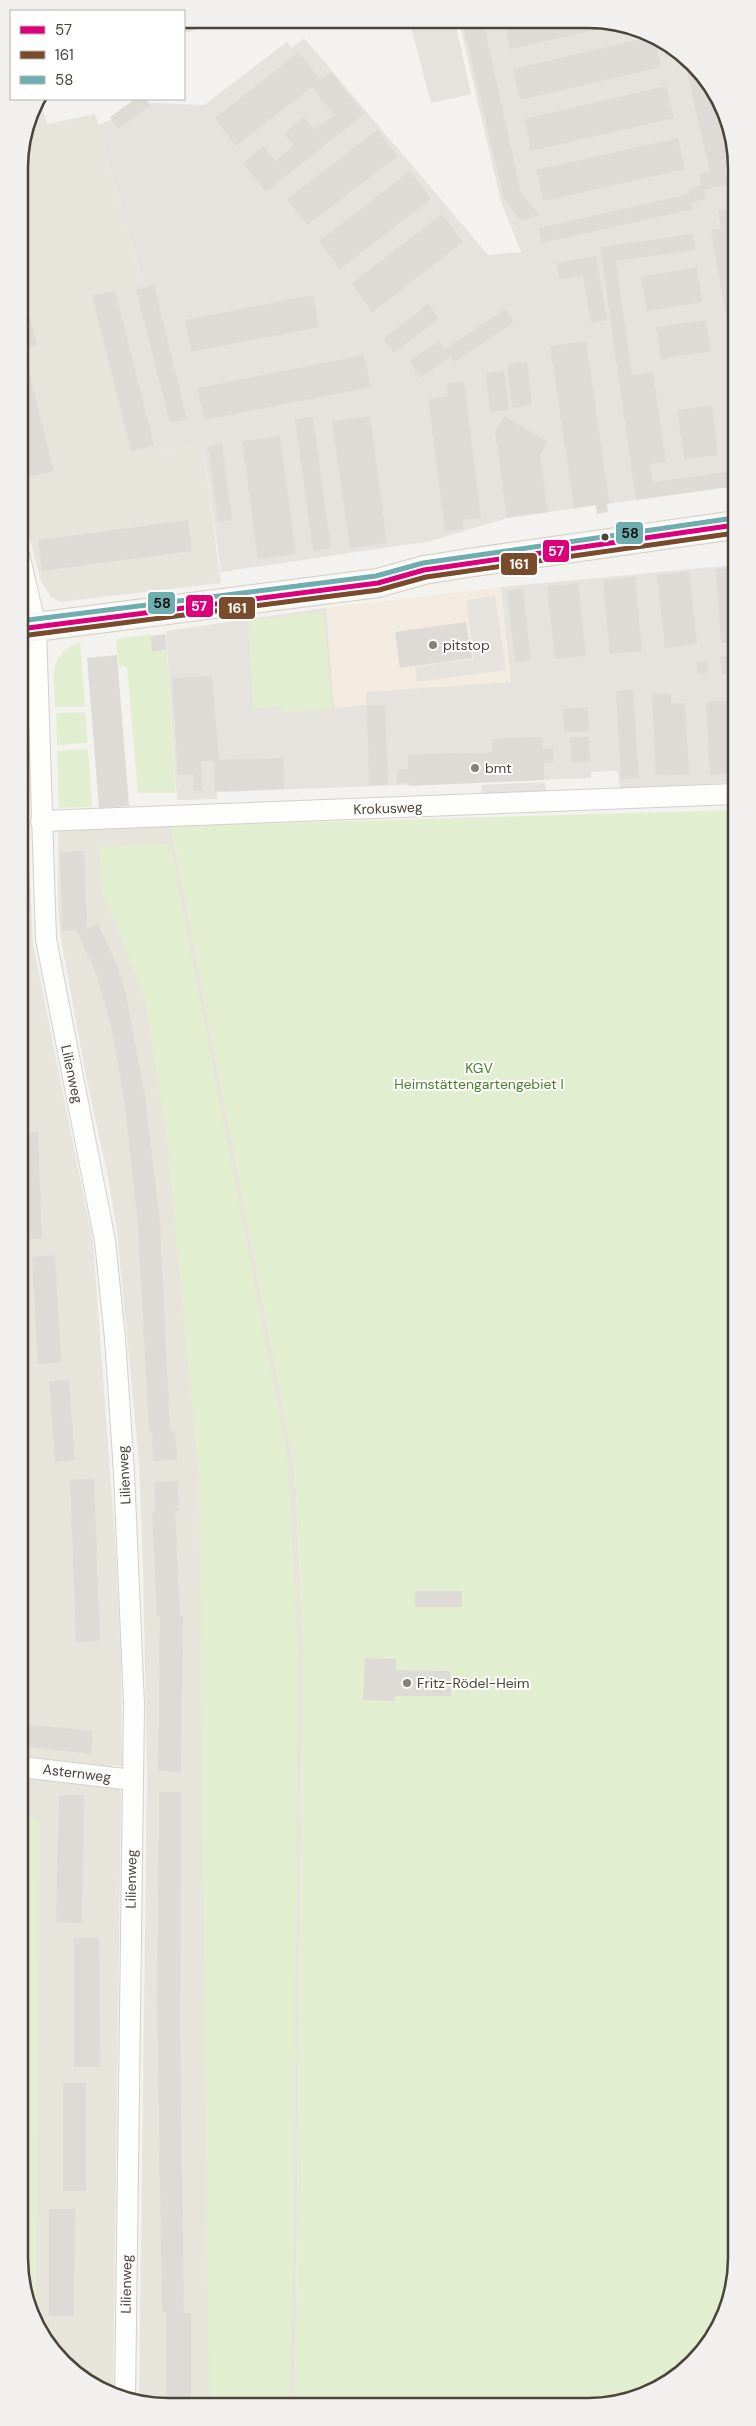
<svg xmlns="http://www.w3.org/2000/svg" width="756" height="2426" font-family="'DM Sans',sans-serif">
<rect width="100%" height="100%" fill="#f4f2ee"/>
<g fill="#e7e4dc">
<polygon points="38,99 40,99 47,124 95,114 143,285 92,296 131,451 133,454 203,444 221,583 60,602 51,597 40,579 19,496 19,158 30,110"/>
<polygon points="20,665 33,944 93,1242 115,1538 121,1661 122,1766 113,1765 110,1787 118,1788 121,1793 113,2396 102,2392 63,2364 34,2324 22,2287"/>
<polygon points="171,826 295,1468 303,1649 295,2404 139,2404 147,1773 143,1566 139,1463 117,1231 107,1172 86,1076 61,939 58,910 58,830"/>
</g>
<polygon fill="#f3ebdf" points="501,587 511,682 366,692 367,705 334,709 326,608"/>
<g fill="#e6e2de">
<polygon points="459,21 618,22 663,39 694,63 722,102 734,150 735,486 507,518 431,541 221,572 203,444 132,454 131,451 92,296 143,284 98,125 152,103 204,105 287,42 291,48 304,38 488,255 521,252 501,202"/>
<polygon points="735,565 735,782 620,789 618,771 610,771 591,772 591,778 217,792 217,799 177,800 166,631 326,608 334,708 366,705 366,692 511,682 501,587"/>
</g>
<g fill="#e1eecf">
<polygon points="324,611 332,709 286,713 280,706 253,709 248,621"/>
<polygon points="150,634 152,652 167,651 176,793 138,793 127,667 119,667 116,639"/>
<path d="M80 642 85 707H55C55 677 46 655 80 642Z"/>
<polygon points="85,712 88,743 57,745 56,713"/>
<polygon points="88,749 92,807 59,808 57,751"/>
<polygon points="735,810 737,2268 726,2315 700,2357 663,2387 617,2404 295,2404 303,1649 295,1468 171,826"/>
<polygon points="170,844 287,1455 298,1647 294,2214 289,2404 209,2404 199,1479 167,1139 146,1004 118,928 102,894 99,847"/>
<polygon points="21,1819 39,1821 36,2327 22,2287"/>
</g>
<g fill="#e6e3df">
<polygon points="409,20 455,21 471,94 431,103"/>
<polygon points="495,596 506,670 417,682 415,667 474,659 466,600"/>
<polygon points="545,782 546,796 482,798 481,785"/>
</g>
<g fill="#dedbd6">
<polygon points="184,19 217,19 218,24 184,33"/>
<polygon points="462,21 483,21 521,193 540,215 521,221 504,199"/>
<polygon points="504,21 618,22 623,24 510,49"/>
<polygon points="654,36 661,67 520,100 513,69"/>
<polygon points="299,52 320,80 331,72 364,114 266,192 243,163 263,146 275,161 294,146 284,133 304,117 314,130 334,115 312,87 236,146 215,118"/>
<polygon points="683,54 694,63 712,88 729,167 724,168 728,184 704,190 706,199 691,203 693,209 542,243 539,228 689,194 688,189 702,185 699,174 710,172"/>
<polygon points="666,86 674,118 531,151 524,119"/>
<polygon points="135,99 146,99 151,106 118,129 110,117"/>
<polygon points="377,130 398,156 307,225 287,199"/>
<polygon points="678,138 685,169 544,201 536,170"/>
<polygon points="410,171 431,199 340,269 319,241"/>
<polygon points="734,208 735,226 726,227 735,279 734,362 711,230 721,228 718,210"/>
<polygon points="442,214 463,242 373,312 351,284"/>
<polygon points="693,234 695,250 616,261 632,375 653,372 666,462 650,464 653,482 735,471 735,486 636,500 600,247"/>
<polygon points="596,256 607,320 591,323 583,276 559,279 557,263"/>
<polygon points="697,267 702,302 647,311 641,277"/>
<polygon points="19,277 37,345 19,350"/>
<polygon points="154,285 187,419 170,423 136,290"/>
<polygon points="115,290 154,445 131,451 92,296"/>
<polygon points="313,295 319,327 191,352 185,320"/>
<polygon points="428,304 439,318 394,353 383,339"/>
<polygon points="505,309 514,322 454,362 451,357 420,378 409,361 439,341 445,349"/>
<polygon points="706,320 711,351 661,359 656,327"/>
<polygon points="586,341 609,503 607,504 608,512 597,514 596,505 574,508 550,346"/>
<polygon points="24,352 54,471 29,477 19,440 19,354"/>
<polygon points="364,355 371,387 204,420 198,388"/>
<polygon points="527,362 532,405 512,408 507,364"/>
<polygon points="504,371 509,410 490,412 486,373"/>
<polygon points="464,381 481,518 462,520 463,529 445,531 428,399 448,396 447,383"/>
<polygon points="712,405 718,455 684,459 677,410"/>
<polygon points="370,416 387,543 350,548 332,421"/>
<polygon points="504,416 548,442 540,455 548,512 507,518 495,431"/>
<polygon points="313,417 331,548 313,551 295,419"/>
<polygon points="280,436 296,554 258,559 242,441"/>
<polygon points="222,444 232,520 218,522 208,446"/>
<polygon points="188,520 192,551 42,571 38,540"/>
<polygon points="735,568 735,642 721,643 716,569"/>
<polygon points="689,571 697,644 665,648 657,575"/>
<polygon points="635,577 642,651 610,654 603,580"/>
<polygon points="578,583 586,656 555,659 547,586"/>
<polygon points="523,589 531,660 515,662 507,591"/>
<polygon points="466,622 472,658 400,668 395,632"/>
<polygon points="165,634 167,650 152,652 150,636"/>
<polygon points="117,655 129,806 99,808 87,658"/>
<polygon points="735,656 735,673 722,674 720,657"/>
<polygon points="707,661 708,673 698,674 697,662"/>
<polygon points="212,676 219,760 283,758 284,789 215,792 214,761 201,761 202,790 194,791 193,774 178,775 172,678"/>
<polygon points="633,690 639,778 621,779 616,691"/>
<polygon points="652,694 671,694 671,704 685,703 689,774 656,776"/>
<polygon points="735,700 735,773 710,775 706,702"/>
<polygon points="367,705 385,705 388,785 369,785"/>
<polygon points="588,707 589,732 564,732 563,709"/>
<polygon points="542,737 542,749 553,748 553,762 544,763 544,780 409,786 409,783 397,783 397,770 408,769 408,755 492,752 492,739"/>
<polygon points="570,737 589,737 590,762 571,762"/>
<polygon points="84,851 87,929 98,924 118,967 126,994 145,1096 160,1223 170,1431 175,1431 177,1460 153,1461 152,1431 149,1431 138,1226 124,1098 111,1025 97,976 78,933 75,930 62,931 60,852"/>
<polygon points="20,1022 26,1114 20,1115"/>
<polygon points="38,1132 42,1239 21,1240 20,1133"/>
<polygon points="55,1255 61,1362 38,1364 32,1257"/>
<polygon points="69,1380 75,1460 55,1462 49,1381"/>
<polygon points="94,1479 100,1641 76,1642 70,1480"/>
<polygon points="178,1481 179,1511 175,1511 180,1616 183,1616 181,1772 158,1771 160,1616 157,1616 152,1512 155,1512 154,1482"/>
<rect x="415" y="1591" width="47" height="16"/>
<polygon points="365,1658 396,1659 396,1670 450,1671 451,1696 395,1696 395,1701 363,1700"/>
<polygon points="21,1724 93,1731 91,1754 21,1746"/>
<polygon points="159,1792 181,1792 180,2031 184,2313 191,2313 191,2404 166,2404 166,2312 162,2312 157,2005"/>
<polygon points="59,1795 84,1795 82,1923 56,1922"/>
<polygon points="74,1938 99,1938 100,2067 74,2067"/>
<rect x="63" y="2083" width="23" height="108"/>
<polygon points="49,2209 75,2209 74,2316 49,2316"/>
</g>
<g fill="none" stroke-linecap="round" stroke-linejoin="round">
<g stroke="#d2d0cb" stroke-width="22">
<g id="minor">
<polyline points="20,558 36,628 46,939 105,1241 115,1338 124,1473 134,1704 125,2400"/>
<polyline points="41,821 735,794"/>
<polyline points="21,1767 133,1780"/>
</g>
</g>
<g stroke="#d3cfc5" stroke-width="30">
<polyline id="secondary" points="20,629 378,583 424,570 468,563 735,525"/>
</g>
<use href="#minor" stroke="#fdfdfc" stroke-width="20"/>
<use href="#secondary" stroke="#f7f6f1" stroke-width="28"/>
<g stroke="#fff" stroke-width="9">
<polyline id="bus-1" points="20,629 378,583 424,570 735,525"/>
</g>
<g stroke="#fff" stroke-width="9">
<polyline id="bus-2" points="21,636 379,590 426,577 735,533"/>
</g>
<g stroke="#fff" stroke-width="9">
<polyline id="bus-3" points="20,621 376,576 423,563 734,518"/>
</g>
<use href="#bus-1" stroke="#dd007d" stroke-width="5"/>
<use href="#bus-2" stroke="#7a4b2a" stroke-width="5"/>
<use href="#bus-3" stroke="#6eaeaf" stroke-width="5"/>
</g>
<circle fill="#4b4439" stroke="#fff" stroke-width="2" cx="605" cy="537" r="4.5"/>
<g fill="#868178" stroke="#fff" stroke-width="2">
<circle cx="433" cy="645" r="5"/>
<circle cx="475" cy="768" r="5"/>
<circle cx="407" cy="1683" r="5"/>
</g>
<g text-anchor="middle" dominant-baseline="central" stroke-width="4" stroke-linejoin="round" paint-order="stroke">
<g font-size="14" fill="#4b4439" stroke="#fff" text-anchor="start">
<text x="443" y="645">pitstop</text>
<text x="485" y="768">bmt</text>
<text x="417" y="1683">Fritz-Rödel-Heim</text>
</g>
<g font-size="14" fill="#4b4439" stroke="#fff">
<text transform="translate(388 808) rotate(-2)">Krokusweg</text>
<text transform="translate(72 1074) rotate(78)">Lilienweg</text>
<text transform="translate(124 1475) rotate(-93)">Lilienweg</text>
<text transform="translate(77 1773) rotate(7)">Asternweg</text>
<text transform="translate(131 1879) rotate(-89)">Lilienweg</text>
<text transform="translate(126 2284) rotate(-89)">Lilienweg</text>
</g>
<g font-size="14" fill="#4a7f2a" stroke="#fff">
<text x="479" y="1068">KGV<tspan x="479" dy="16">Heimstättengartengebiet I</tspan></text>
</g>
</g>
<path d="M0 0H756V2426H0ZM168 28H588A140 140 0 0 1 728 168V2258A140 140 0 0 1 588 2398H168A140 140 0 0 1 28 2258V168A140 140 0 0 1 168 28Z" fill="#f1f0ef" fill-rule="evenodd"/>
<path fill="none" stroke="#4b4439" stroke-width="2.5" d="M168 28H588A140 140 0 0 1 728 168V2258A140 140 0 0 1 588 2398H168A140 140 0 0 1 28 2258V168A140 140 0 0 1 168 28Z"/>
<g stroke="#fff" stroke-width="2">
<rect x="615" y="521" width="29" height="24" rx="5" fill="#6eaeaf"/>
<rect x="542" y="539" width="28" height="24" rx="5" fill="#dd007d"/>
<rect x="500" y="552" width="38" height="24" rx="5" fill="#7a4b2a"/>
<rect x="147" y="591" width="29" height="24" rx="5" fill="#6eaeaf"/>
<rect x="185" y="594" width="29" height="24" rx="5" fill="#dd007d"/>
<rect x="218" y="596" width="38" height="24" rx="5" fill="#7a4b2a"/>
</g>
<g font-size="14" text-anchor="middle" font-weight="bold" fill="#fff">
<text x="556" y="556">57</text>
<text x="519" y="569">161</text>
<text x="199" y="611">57</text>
<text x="237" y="613">161</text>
</g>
<g font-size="14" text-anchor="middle" font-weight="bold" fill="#111">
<text x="630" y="538">58</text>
<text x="162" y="608">58</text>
</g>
<rect x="10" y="10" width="175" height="90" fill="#ffffff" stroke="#b7b4b0"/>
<rect x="20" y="26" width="25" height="8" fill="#dd007d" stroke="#b7b4b0"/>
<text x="55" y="35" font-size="15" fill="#4b4439">57</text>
<rect x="20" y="51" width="25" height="8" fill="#7a4b2a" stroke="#b7b4b0"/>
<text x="55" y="60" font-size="15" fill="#4b4439">161</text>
<rect x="20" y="76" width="25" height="8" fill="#6eaeaf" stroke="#b7b4b0"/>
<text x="55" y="85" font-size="15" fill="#4b4439">58</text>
</svg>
